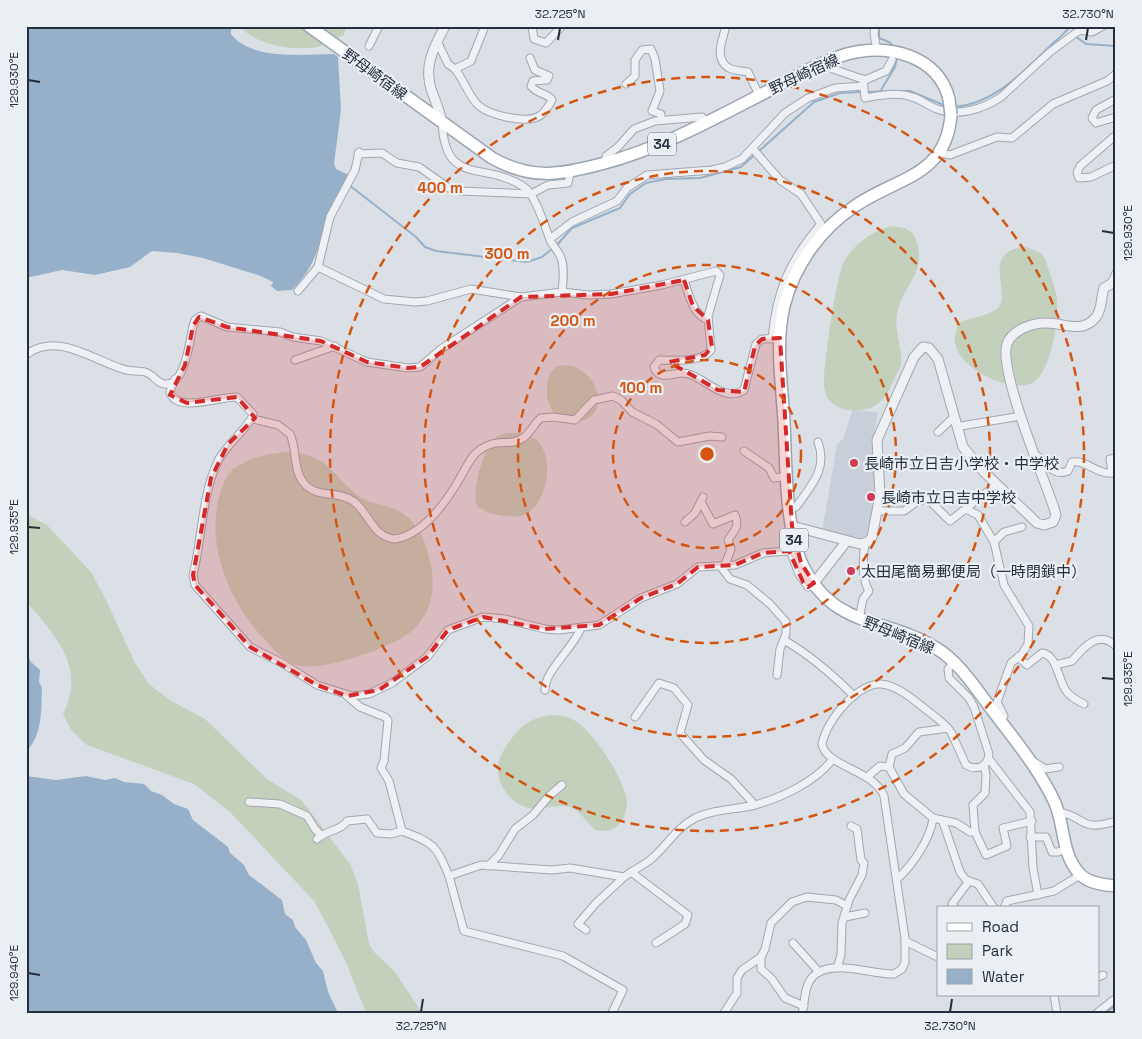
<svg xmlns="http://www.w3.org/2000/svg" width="1142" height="1039" font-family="'Space Grotesk','Noto Sans JP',sans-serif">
<rect width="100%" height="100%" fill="#dbe0e6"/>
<polygon fill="#c9cfd8" points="853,409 878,413 872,444 875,482 872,520 864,538 858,540 822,532 837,444 843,439"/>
<g fill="#c2d0bc">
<path d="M240 26H346L344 35C334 39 321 48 311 48 288 50 254 44 240 26Z"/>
<path d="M891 226 904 228 913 233C932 272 902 282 897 315 894 332 903 348 901 365 900 368 898 372 896 375 889 393 881 408 861 410 846 412 836 408 827 398 825 391 823 385 824 379 825 359 836 276 844 262 854 244 871 232 891 226Z"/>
<path d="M1026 247 1041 253 1045 259C1049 272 1055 285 1057 299 1059 318 1051 371 1034 382 1011 397 932 359 961 322 971 318 991 315 998 308 1012 295 979 250 1026 247Z"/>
<path d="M567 365C590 367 611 402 590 417 582 423 572 422 563 422 546 408 544 393 550 373L557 366Z"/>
<path d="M506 433C515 433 524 432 532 437 557 450 549 505 524 515 514 518 499 516 490 513 485 511 479 509 477 505 471 493 483 453 491 443 495 437 500 435 506 433Z"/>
<path d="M285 452C329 454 328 471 357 495 371 506 392 504 405 515 419 526 425 540 429 557 438 591 431 623 398 640 376 652 320 672 296 665 283 660 273 649 264 639 230 602 206 548 219 497 222 488 225 477 232 470 247 458 267 454 285 452Z"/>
<path d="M26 514 47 525 91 572 107 602 135 663 149 684 171 701 205 719 267 779 301 800 309 810 350 864 358 884 369 944 374 952 395 972 422 1013H366L346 962 315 902 230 812 194 784 87 745 72 731 63 714C82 676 66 649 42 620 38 614 31 608 27 602 23 595 26 527 26 514Z"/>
<path d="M555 715C563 716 570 717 577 722 595 734 625 780 627 802 627 809 625 815 622 820 616 831 606 832 595 830 587 822 581 812 570 807 559 803 547 809 536 809 512 808 493 783 499 760 502 751 509 742 515 734 525 721 539 716 555 715Z"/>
</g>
<g fill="#95b0c8">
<path d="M26 26H231V34C252 61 303 54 334 54L338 57 341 110 334 164 336 169 351 176C345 186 336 196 332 206 319 240 319 263 292 290L277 291 271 286 273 282 261 276 203 258 177 253 152 251 130 267 95 275 62 270 26 278Z"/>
<path d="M26 653 31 662 40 670 39 682 42 688C41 711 43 734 26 752Z"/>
<polygon points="26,776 56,780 86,776 105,780 115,778 124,782 144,784 151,791 162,795 174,804 188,809 193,820 228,847 230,853 244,865 249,875 282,900 285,914 293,920 295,927 306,940 316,963 323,971 328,992 338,1013 26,1013"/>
</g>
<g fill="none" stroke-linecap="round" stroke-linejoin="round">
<g stroke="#95b0c8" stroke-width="2">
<polyline points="879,26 879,38 889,42 894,47"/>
<polyline points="1075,36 1086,44 1116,46"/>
<polyline points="881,90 895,67 897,57"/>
<polyline points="899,91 910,91 946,106"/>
<polyline points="867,92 890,91"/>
<path d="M954 107C993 104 1021 74 1048 48 1055 41 1065 34 1070 26"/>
<polyline points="349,185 416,237 425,247 436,251 527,262 542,257 552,249"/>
<polyline points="556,246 572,228 620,208 630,194 646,183 666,179 700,178 741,167 814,102 840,93 862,92"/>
<polyline points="1105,1013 1116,1005"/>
</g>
<g stroke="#a1a7b0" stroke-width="9">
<g id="minor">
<polyline points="532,26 534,39 546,43 562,26"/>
<path d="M726 26C723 39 713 59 729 68 734 71 742 71 748 72L759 95"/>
<polyline points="875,26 874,34 877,51"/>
<polyline points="437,41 448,64 455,69 471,61 485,26"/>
<polyline points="369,46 379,26"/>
<polyline points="829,60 833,69 865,80 886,71 892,60"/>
<path d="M455 69C464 80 468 95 478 105 489 115 527 125 541 115 544 113 550 104 552 100 548 93 536 94 531 86L533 81 547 80 549 76 535 70 530 58"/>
<path d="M863 79 865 98C881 95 897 92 912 97 921 99 928 106 937 109 958 117 983 109 1001 97L1050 52 1077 32 1081 30 1092 32 1103 26"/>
<polyline points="626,84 635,76 635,60 642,50 651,49 655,59 660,91 652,111 661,114 661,120"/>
<polyline points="1116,99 1096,110 1092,118 1096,123 1116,117"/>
<path d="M442 122C445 188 484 160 524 187 536 195 545 228 551 242 554 247 559 252 561 258 565 268 563 282 562 292"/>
<polyline points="1116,135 1080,166 1077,173 1079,178 1091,177 1116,165"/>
<path d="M753 149 780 180 801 194 821 224C790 260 776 291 772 339"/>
<polyline points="940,153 950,155 997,137 1012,138 1053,104 1107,81 1116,74"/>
<polyline points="358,154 382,153 397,163 419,167 449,188 460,191 531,194 548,185 568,183 570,173"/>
<polyline points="606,163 606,156 618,147 634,129 655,121 702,117 706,123"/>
<polyline points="550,239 572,222 617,201 627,188 647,175 712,170 725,167 742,159 785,113 808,98 835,88 863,86"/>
<path d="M318 267 384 299 415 302 427 301 471 289 521 297 562 292 589 295 611 294 662 285 716 271 720 275 708 316 711 350C702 363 673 360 659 360L654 367C658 380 671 374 681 373 700 371 722 405 744 390L756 344 762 339 780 338"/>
<path d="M684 280C689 294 692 314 708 320"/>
<polyline points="1112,282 1116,273"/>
<polyline points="298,291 318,267 330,217 355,170 359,152"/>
<path d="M26 355C56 331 93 360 123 369 130 372 138 370 145 372 152 374 155 380 161 383 185 393 190 338 193 326L195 320 201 316 227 327 280 332 293 337 321 341 367 362 408 368 420 367 441 349 521 297"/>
<polyline points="295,360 335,346"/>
<path d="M175 379 170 392C176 414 221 396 237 397L253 414C253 422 226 446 219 459 201 495 203 536 193 575L195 585 250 647 282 663 317 685 352 696 369 694 392 683 427 657 448 630 483 617 505 619 545 629 559 630 599 625 641 598 677 584 698 567 735 565 763 553 789 551"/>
<path d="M253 419 278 425 290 434C297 449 293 469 303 482 315 499 338 490 353 501 369 512 372 537 395 539 421 535 443 506 456 485 462 475 467 464 474 455 494 435 509 448 523 438 531 433 534 423 541 418L553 417 575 420 594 400 613 396 621 400 632 412 656 424 678 442 710 436 722 437"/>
<polyline points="958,431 961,426 1021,416"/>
<polyline points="938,432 954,417"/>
<polyline points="744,451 769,468 774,478 788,476"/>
<path d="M1035 455C1046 459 1051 478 1068 471L1072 462C1085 459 1098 475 1112 473L1110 459 1116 458"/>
<path d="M701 502 713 524 735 515C740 526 734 531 728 540L731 549 725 565"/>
<path d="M790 508 796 507C811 486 828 469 818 442"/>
<polyline points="966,509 978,515 994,542 1004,585 1029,626 1028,644 1022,654 1011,663 997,702 1004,716 1001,722"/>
<polyline points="878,511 904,511 918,501 928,499 950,521 997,484"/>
<polyline points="685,522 695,513 703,497"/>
<polyline points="994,542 1004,532 1022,527"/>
<polyline points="788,545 799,574 808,587 814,583"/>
<polyline points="721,567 730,579 747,585 770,604 786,622 786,634 780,649 777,675"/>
<path d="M859 619 863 599 869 591C861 578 863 557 865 543"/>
<path d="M784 640C810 655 833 675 854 696"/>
<path d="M1018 657 1027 665 1042 653C1058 655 1058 682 1067 692 1071 697 1078 701 1084 704"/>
<path d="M1055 665 1072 661C1083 648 1098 629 1116 646"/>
<path d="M545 690C545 670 572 650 581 628"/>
<path d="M347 696 360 707 385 717 388 720 384 761 381 768 389 781 402 831C434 843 436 845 449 876L481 865 552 870 570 868 624 877C632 871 642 866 650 860 666 847 676 828 695 818 714 809 734 810 755 805 783 797 815 782 833 759"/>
<polyline points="635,717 659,683 674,688 688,705 680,733 704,760 731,779 755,805"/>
<polyline points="989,759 1030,812 1033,868 1038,895"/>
<polyline points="1036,763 1045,769 1059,767"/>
<path d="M889 767 904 794 933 818C931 838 912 866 897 879"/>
<polyline points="867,777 880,766 889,767 892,754 905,748 919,732 948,728"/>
<polyline points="249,802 280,804 307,816 315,829 321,835"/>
<path d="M1058 812C1087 816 1078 833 1116 821"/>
<polyline points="933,818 956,823 970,832 975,832 973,805 985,793 986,775 984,765"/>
<polyline points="943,822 960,872 966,880 978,884 994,908"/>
<polyline points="975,832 986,855 1007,846 1003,828 1032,821"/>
<polyline points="1030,837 1046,837 1052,852 1058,852 1066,849"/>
<path d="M317 839C326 830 341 831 347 821L367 819 377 833 391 834 402 831"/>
<polyline points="488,866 499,855 515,829 533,815 549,796 562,785"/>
<polyline points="631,872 688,915 685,924 656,943"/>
<polyline points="449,876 464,931 563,956 623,990 612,1013"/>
<polyline points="955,908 952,904 969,881"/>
<polyline points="1004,908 1007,901 1054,891 1080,875"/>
<polyline points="845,917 865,913"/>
<polyline points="586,930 578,924 596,903 624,877"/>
<polyline points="905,941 938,957"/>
<polyline points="793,943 819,972"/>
<polyline points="761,957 761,969 772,979 785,998 804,1006"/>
<polyline points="837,968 841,955 842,923 849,900 862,875 864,863 861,860 857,829 851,826"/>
<polyline points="1098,977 1103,975"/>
<polyline points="1054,995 1057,1013"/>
<polyline points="724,1013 737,993 737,978 742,970 761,957 765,949 771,923 792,902 807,897 836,900 847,906"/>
<path d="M802 1013C805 1003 804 991 809 982 823 955 871 975 894 974L902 969 905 962V938L884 796C874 770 826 767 822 744 825 730 835 714 845 704 871 677 887 679 915 701 925 709 935 716 945 725L951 732 966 765C976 771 988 767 989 754L974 707 969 698 949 678 948 669 954 662"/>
<polyline points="1097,1013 1116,998"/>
</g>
</g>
<g stroke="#a1a7b0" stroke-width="11">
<g id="tertiary">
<path d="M442 122C440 112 436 102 432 92 423 67 433 49 445 26"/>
<path d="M792 526 860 544 868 542 872 537 880 495 877 440 914 357 923 347 929 348 938 359 963 447 983 471 1037 523 1044 525 1053 522 1056 515 1054 508C1044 478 998 370 1007 344 1012 330 1032 323 1045 323 1063 322 1082 335 1096 317 1102 310 1101 297 1104 288L1116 281"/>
<polyline points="814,583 846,542"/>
</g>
</g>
<g stroke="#9aa5b2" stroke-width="14">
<g id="primary">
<path d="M309 26 492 158C531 180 560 175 601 164 659 149 712 120 764 93 791 79 818 63 847 54 887 43 938 55 949 99"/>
<path d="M951 115C946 177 897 177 855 206 820 229 794 266 784 306 775 344 782 384 784 422 786 463 785 529 803 566 835 630 886 617 936 648 959 662 974 686 990 707 1012 737 1039 768 1055 803 1065 826 1061 853 1079 873 1087 883 1103 885 1116 886"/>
</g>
</g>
<use href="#minor" stroke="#eef0f4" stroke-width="7"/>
<use href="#tertiary" stroke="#eef0f4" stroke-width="9"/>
<use href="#primary" stroke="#fff" stroke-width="11"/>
<g stroke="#9aa5b2" stroke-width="14" stroke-linecap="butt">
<polyline id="primary-bridge" points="949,99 951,115"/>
</g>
<use href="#primary-bridge" stroke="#fff" stroke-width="11"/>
</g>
<path fill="#d62828" fill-opacity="0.2" stroke="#d62828" stroke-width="4" stroke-dasharray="10 6" stroke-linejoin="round" d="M684 280 693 306 708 320 712 347 705 355 669 362 718 390 744 392 755 346 762 339 780 338 792 526 801 563 814 583 808 587 803 582 789 551 763 553 735 565 698 567 677 584 641 598 599 625 545 629 483 617 448 630 427 657 379 690 347 696 317 685 250 647 195 585 193 575 211 478 228 444 255 418 237 397 187 403 170 395 185 365 193 326 199 317 227 327 321 341 367 362 408 368 420 367 521 297 611 294Z"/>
<path fill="none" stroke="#252e3c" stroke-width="2" d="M558 40 560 28M1086 40 1088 28M28 80 40 82M1102 231 1114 233M28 527 40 528M1102 678 1114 679M28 973 40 975M421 1012 423 999M950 1012 952 999"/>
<g fill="none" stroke="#d45511" stroke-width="2.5" stroke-dasharray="9 6">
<circle cx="707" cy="454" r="94"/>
<circle cx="707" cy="454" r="189"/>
<circle cx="707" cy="454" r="283"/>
<circle cx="707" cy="454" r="377"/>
</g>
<g fill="#d03b58" stroke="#eaeff4" stroke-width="2">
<circle cx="854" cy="463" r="5"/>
<circle cx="871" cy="497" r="5"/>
<circle cx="851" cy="571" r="5"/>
</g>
<g text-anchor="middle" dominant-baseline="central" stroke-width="4.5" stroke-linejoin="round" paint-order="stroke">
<g fill="#eaeff4" stroke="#606873" stroke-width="1">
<rect x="648" y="132.5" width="28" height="23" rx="4"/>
<rect x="780" y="528.5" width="28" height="23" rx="4"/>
</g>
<g font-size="14" font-weight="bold" fill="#252e3c">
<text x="662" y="144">34</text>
<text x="794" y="540">34</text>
</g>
<g font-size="15" fill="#252e3c" stroke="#eaeff4">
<text transform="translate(375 74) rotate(36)">野母崎宿線</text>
<text transform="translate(804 74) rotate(-25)">野母崎宿線</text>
<text transform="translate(899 635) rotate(22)">野母崎宿線</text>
</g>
<g font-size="15" fill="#252e3c" stroke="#eaeff4" text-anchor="start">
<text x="864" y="463">長崎市立日吉小学校・中学校</text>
<text x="881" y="497">長崎市立日吉中学校</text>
<text x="861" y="571">太田尾簡易郵便局（一時閉鎖中）</text>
</g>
</g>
<circle cx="707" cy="454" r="8" fill="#d45511" stroke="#eaeff4" stroke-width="2.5"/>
<g font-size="15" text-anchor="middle" font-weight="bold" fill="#d45511" stroke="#eaeff4" stroke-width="4.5" stroke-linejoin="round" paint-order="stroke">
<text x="440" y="193">400 m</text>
<text x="507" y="259">300 m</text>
<text x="573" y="326">200 m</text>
<text x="641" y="393">100 m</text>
</g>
<rect width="1142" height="1039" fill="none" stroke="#eaeff4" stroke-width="55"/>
<rect x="937" y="906" width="162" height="90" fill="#eaeff4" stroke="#9ba2aa"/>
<rect x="947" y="923" width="25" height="8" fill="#ffffff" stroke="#9ba2aa"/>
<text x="982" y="932" font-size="15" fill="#252e3c">Road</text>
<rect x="947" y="944" width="25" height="15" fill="#c2d0bc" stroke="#9ba2aa"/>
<text x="982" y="956" font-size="15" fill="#252e3c">Park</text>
<rect x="947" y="969" width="25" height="15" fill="#95b0c8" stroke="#9ba2aa"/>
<text x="982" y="982" font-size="15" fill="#252e3c">Water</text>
<rect x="28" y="28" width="1086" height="984" fill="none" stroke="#252e3c" stroke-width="2"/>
<g font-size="12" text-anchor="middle" fill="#252e3c">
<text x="560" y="18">32.725°N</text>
<text x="1088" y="18">32.730°N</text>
<text transform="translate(14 80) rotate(-90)" y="4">129.930°E</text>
<text transform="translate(1128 233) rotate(-90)" y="4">129.930°E</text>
<text transform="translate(14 527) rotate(-90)" y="4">129.935°E</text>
<text transform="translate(1128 679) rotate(-90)" y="4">129.935°E</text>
<text transform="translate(14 973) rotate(-90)" y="4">129.940°E</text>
<text x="421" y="1030">32.725°N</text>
<text x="950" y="1030">32.730°N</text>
</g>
</svg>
